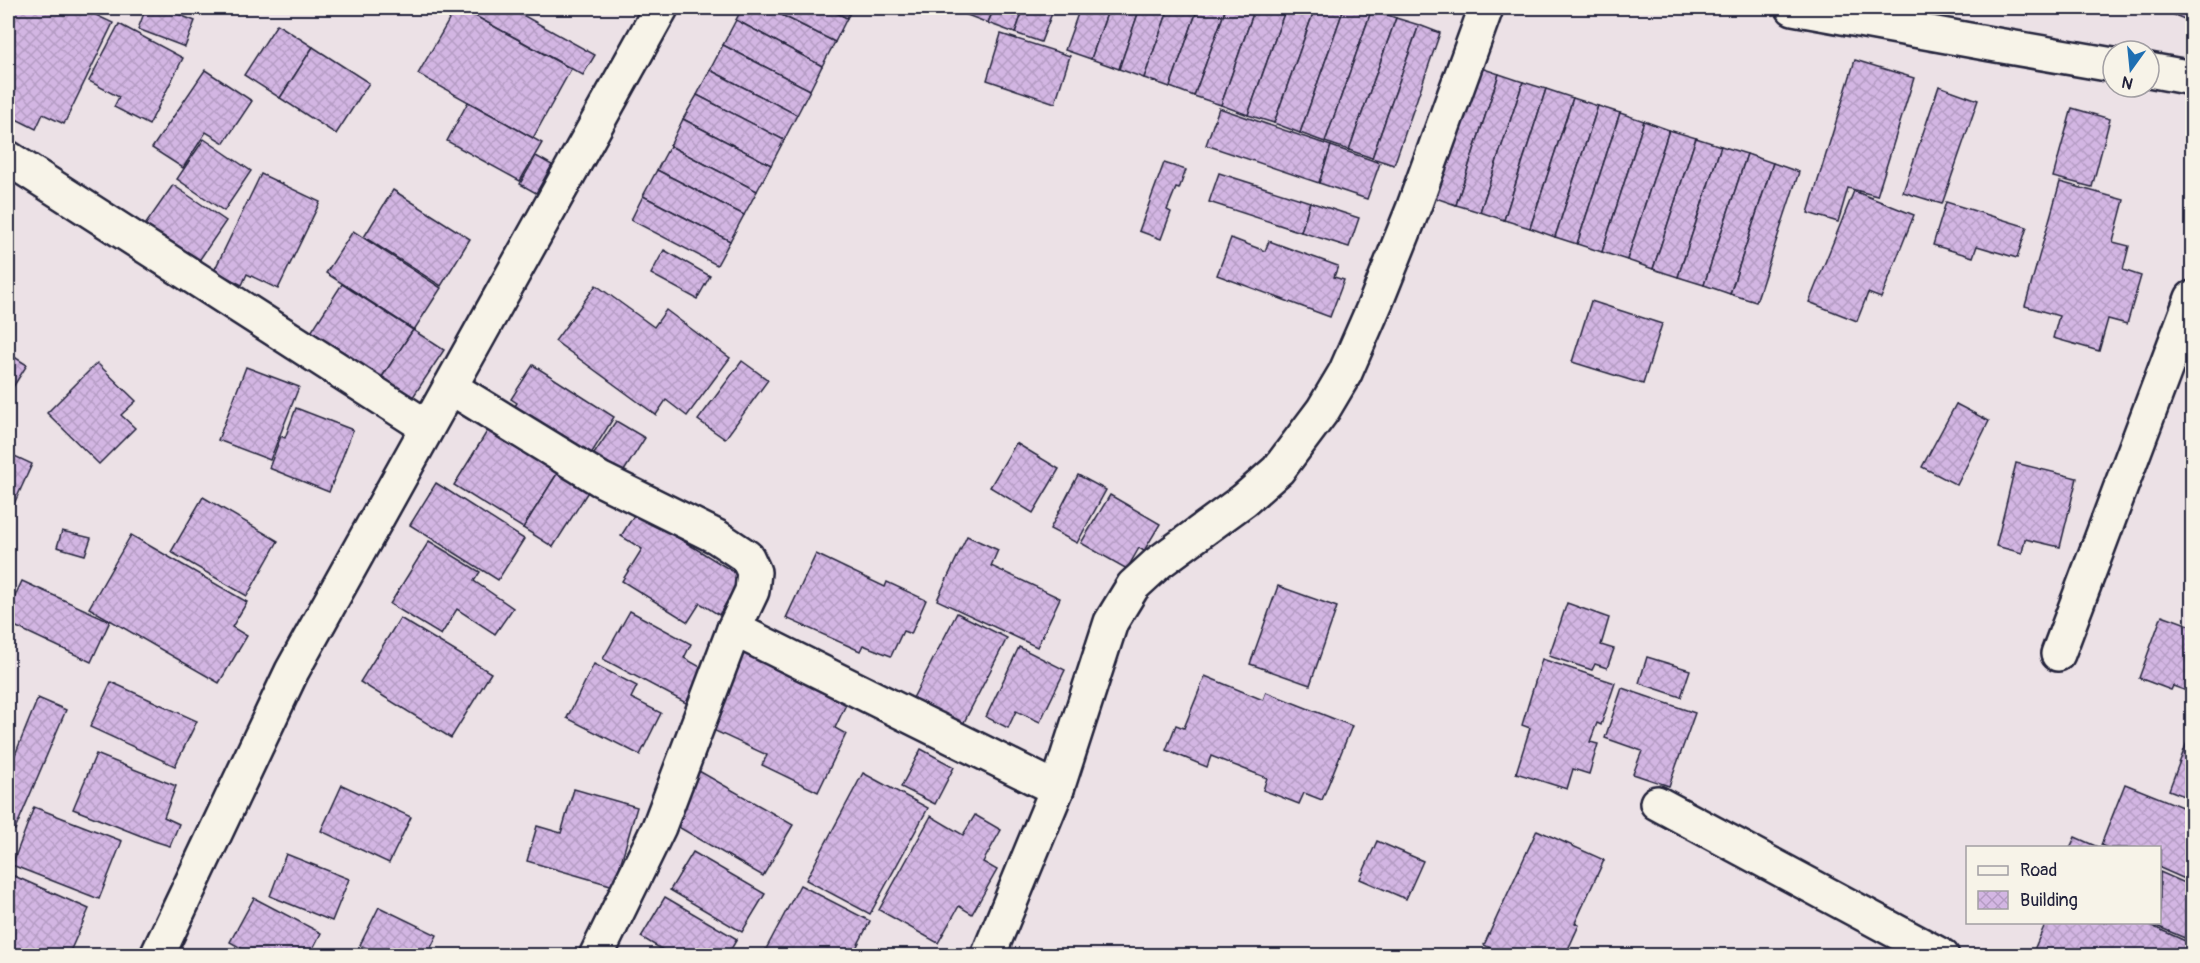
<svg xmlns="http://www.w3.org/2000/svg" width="2200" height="963" font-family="Pangolin,sans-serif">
<defs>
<pattern id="building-cross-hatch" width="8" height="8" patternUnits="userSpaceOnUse" patternTransform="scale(1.5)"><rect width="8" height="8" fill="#d3b6e3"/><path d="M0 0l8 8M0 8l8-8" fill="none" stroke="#b59cc4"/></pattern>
</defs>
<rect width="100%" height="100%" fill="#ece1e6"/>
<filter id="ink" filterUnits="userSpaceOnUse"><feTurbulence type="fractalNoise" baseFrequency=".0167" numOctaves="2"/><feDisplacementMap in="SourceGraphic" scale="12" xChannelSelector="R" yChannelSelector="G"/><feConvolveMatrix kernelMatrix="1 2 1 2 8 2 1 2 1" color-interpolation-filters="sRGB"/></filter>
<g filter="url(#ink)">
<g fill="url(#building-cross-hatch)" stroke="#22223b" stroke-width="1.5">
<polygon points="8,8 81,8 113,23 64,124 43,114 36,129 8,115"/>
<polygon points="146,8 177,8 175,13 195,21 185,47 138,29"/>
<polygon points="456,8 461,8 571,69 533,138 418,74"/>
<polygon points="461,8 510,8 595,55 583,75"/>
<polygon points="742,8 768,8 835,42 822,66 736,20"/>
<polygon points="768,8 827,8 847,18 835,42"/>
<polygon points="827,8 853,8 847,18"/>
<polygon points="964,8 994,8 988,23 962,13"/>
<polygon points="994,8 1024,8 1015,33 988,23"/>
<polygon points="1024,8 1054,8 1041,42 1015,33"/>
<polygon points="1080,8 1109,8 1091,59 1065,50"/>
<polygon points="1109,8 1140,8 1119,69 1091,59"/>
<polygon points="1140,8 1169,8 1144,78 1119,69"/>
<polygon points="1169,8 1198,8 1170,87 1144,78"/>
<polygon points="1198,8 1226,8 1194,96 1170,87"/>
<polygon points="1226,8 1255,8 1221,105 1194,96"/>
<polygon points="1255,8 1286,8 1248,115 1221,105"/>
<polygon points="1286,8 1315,8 1274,123 1248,115"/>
<polygon points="1315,8 1344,8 1300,133 1274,123"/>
<polygon points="1344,8 1372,9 1325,142 1300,133"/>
<polygon points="2157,8 2192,8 2187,20"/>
<polygon points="1372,9 1396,18 1349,150 1325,142"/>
<polygon points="1396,18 1419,25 1372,158 1349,150"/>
<polygon points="736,20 822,66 810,90 723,45"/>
<polygon points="119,24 183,58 149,125 114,107 119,97 89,81"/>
<polygon points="277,24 313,47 280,98 244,75"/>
<polygon points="1419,25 1440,33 1394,165 1372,158"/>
<polygon points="1001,34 1070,56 1055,103 987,80"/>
<polygon points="723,45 810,90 797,115 710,70"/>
<polygon points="313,47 369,83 336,134 280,98"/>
<polygon points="1855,60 1914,78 1877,196 1848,188 1838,222 1808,213"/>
<polygon points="1475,66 1499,74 1456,205 1433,197"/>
<polygon points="205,70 252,101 224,143 206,132 183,168 152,148"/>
<polygon points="710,70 797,115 784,140 697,95"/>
<polygon points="1499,74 1523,82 1480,212 1456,205"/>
<polygon points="1523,82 1546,89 1504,220 1480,212"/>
<polygon points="1939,86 1978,100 1942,204 1903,192"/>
<polygon points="1546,89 1573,98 1530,228 1504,220"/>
<polygon points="697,95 784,140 771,165 683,119"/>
<polygon points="1573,98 1598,106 1555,237 1530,228"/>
<polygon points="468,102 542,143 520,181 447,141"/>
<polygon points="1598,106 1620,113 1577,244 1555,237"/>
<polygon points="1219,108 1331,146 1319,183 1206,145"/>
<polygon points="2072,108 2110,119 2092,187 2053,177"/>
<polygon points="1620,113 1644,121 1602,252 1577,244"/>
<polygon points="683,119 771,165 757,191 670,146"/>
<polygon points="1644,121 1669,130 1627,260 1602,252"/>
<polygon points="1669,130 1696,138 1653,269 1627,260"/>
<polygon points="1696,138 1721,146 1678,277 1653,269"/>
<polygon points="204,139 251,171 224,211 177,179"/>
<polygon points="670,146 757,191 744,215 657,170"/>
<polygon points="1331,146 1380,163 1367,199 1319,183"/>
<polygon points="1721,146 1747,154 1704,285 1678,277"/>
<polygon points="1747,154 1773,163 1730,294 1704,285"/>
<polygon points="536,156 552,165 536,193 520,184"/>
<polygon points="1164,163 1186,170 1179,189 1176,188 1167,210 1171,212 1161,239 1139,231"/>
<polygon points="1773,163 1799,172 1756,302 1730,294"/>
<polygon points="657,170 744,215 730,241 643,196"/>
<polygon points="1219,173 1310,202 1301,232 1209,202"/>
<polygon points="261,174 320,202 278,289 247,274 242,285 214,271"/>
<polygon points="2060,182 2124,200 2113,242 2129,246 2123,270 2141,276 2127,324 2108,319 2099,351 2053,338 2059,316 2025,306"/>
<polygon points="173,185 226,221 196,265 143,228"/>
<polygon points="393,190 470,239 441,286 364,237"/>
<polygon points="1854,191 1914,215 1881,298 1868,293 1857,321 1809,302"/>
<polygon points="643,196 730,241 717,265 631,220"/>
<polygon points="1310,202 1359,218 1349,247 1301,232"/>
<polygon points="1946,202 2027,227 2017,258 1977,246 1973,257 1933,245"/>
<polygon points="353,231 441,288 414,330 326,273"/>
<polygon points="1231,238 1265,251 1269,241 1338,266 1334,277 1344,280 1330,317 1217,275"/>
<polygon points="664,250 710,276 697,299 651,274"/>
<polygon points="342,284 413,330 378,383 308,337"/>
<polygon points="596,285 654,327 666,310 730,358 687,416 666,400 656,415 555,341"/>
<polygon points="1591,301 1662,324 1643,384 1572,362"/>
<polygon points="413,330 444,350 409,403 378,383"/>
<polygon points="8,353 27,365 8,395"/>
<polygon points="742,361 768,380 725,439 698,420"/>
<polygon points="97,363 136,401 121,415 135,428 99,464 47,413"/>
<polygon points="533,365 614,417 586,462 510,414 517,403 511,399"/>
<polygon points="246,367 299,387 270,460 218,440"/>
<polygon points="1956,404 1989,421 1957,485 1922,467"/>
<polygon points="296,408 353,430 329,492 269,468 281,436 285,438"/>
<polygon points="616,421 645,438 617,482 588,463"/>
<polygon points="491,425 560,469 523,528 454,485"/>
<polygon points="1016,443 1059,469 1033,513 990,487"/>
<polygon points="8,453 32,464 8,517"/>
<polygon points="2016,463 2077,478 2060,547 2025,539 2022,553 1996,546"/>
<polygon points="560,469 591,487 553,547 523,528"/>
<polygon points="1078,475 1106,490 1077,543 1050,529"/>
<polygon points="436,483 524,539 498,580 410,525"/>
<polygon points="1110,495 1160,524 1144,551 1139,548 1127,569 1081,543"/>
<polygon points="203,497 278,541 247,596 171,552"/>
<polygon points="636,512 742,577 719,615 700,603 688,622 622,581 642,549 621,536"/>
<polygon points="62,531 91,538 85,555 57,547"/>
<polygon points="131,535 247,602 232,627 247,636 219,683 89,608"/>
<polygon points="967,536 998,550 991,566 1060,598 1037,647 937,600"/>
<polygon points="429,541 480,572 474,581 513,608 495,634 457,609 441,635 390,604"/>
<polygon points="816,554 885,587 887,582 926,600 911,634 903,631 891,656 863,645 860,651 786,618"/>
<polygon points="22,581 110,621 91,662 8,623 8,611"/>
<polygon points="1278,586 1337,607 1310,685 1250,664"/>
<polygon points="1567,603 1609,618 1601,645 1614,649 1607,668 1595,664 1592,670 1549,656"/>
<polygon points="630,611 691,644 684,658 704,669 686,703 603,659"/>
<polygon points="957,613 1007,638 960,730 910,704"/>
<polygon points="2162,615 2192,626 2192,693 2173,686 2171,690 2139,678"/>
<polygon points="400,618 491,673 451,738 360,682"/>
<polygon points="735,647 848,700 835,728 846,734 818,792 762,765 767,755 698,723"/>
<polygon points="1019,647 1065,670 1040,722 1016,711 1008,728 986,717"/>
<polygon points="1647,657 1690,670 1681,697 1639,683"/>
<polygon points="1542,659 1615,683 1601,725 1597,723 1590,742 1598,744 1589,774 1573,769 1567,789 1516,773 1530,728 1522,725"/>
<polygon points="594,664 637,686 631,698 661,713 640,755 567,718"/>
<polygon points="1205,676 1263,700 1266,692 1352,726 1322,800 1304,793 1299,804 1263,790 1267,778 1211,756 1207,767 1166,750 1176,725 1184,728"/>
<polygon points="111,682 197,721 175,766 90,727"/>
<polygon points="1622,688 1695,713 1669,786 1633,774 1642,751 1605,738"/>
<polygon points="38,698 66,710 15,830 8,827 8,772"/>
<polygon points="2192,729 2192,799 2169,790"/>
<polygon points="921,749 954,767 935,804 901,787"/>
<polygon points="96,754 176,786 164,817 179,824 170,846 154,841 73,809"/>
<polygon points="685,763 793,825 763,876 656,814"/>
<polygon points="863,773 928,808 870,914 806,880"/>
<polygon points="2125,784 2192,811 2192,882 2160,868 2160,848 2107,848 2101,845"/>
<polygon points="342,785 411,817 389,863 321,831"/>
<polygon points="574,789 637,807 614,886 527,861 537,826 561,833"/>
<polygon points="34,807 122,841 99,899 12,865"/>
<polygon points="975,815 1001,830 983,862 997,870 972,914 959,906 938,943 879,910 931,816 963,835"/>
<polygon points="1537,830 1604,860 1575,923 1579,925 1565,956 1507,956 1484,945"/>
<polygon points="2075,837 2100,848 2070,848"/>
<polygon points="1377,841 1423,861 1406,899 1360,879"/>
<polygon points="693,852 765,894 742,932 670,890"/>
<polygon points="286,854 349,879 332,921 270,896"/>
<polygon points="2160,872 2192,886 2192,941 2147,922 2160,922"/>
<polygon points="12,875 89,909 68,956 20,956 8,950 8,886"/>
<polygon points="800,885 870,921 852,956 773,956 765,951"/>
<polygon points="665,897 737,939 727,956 673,956 641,937"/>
<polygon points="254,898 321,933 309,956 255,956 230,942"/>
<polygon points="379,907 437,935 427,956 383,956 360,945"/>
<polygon points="2046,922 2143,922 2192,944 2187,956 2046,956 2034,950"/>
</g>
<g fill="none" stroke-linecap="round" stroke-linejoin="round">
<g stroke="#22223b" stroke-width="38">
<g id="minor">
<polyline points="8,158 427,427"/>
<polyline points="450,387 600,479 717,537 747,557 754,572 752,591 734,629 659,827 596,956"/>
<polyline points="734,629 1057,789"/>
<polyline points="2058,654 2192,298"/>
<polyline points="1657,803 1942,956"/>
<polyline points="157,956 292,671 661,8"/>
<polyline points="988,956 1057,789 1111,622 1133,586 1158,563 1244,500 1278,470 1323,410 1345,373 1376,302 1413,209 1486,8"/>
</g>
</g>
<g stroke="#22223b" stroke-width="38">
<g id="highway">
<polyline points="1793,8 1991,44 2113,65"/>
<polyline points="2149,70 2192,78"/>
</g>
</g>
<use href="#minor" stroke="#f7f3e8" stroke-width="33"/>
<use href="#highway" stroke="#f7f3e8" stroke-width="33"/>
</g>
</g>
<rect width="2200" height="963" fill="none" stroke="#f7f3e8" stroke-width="30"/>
<rect x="15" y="15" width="2170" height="933" fill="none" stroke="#22223b" stroke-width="2" filter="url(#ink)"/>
<rect x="1966" y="846" width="195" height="78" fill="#f7f3e8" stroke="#a29fa3" stroke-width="1.5"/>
<rect x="1978" y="866" width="30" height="9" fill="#f7f3e8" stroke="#a29fa3" stroke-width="1.5"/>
<text x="2020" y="876" font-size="18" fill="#22223b">Road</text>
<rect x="1978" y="891" width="30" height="18" fill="url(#building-cross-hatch)" stroke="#a29fa3" stroke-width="1.5"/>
<text x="2020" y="906" font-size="18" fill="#22223b">Building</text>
<g transform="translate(2131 69) rotate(195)"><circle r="28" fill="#f7f3e8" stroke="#a29fa3" stroke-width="1.5"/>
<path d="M0-4.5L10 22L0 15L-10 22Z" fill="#1f6fb2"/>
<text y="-9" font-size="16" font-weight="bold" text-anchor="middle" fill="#22223b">N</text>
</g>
</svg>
